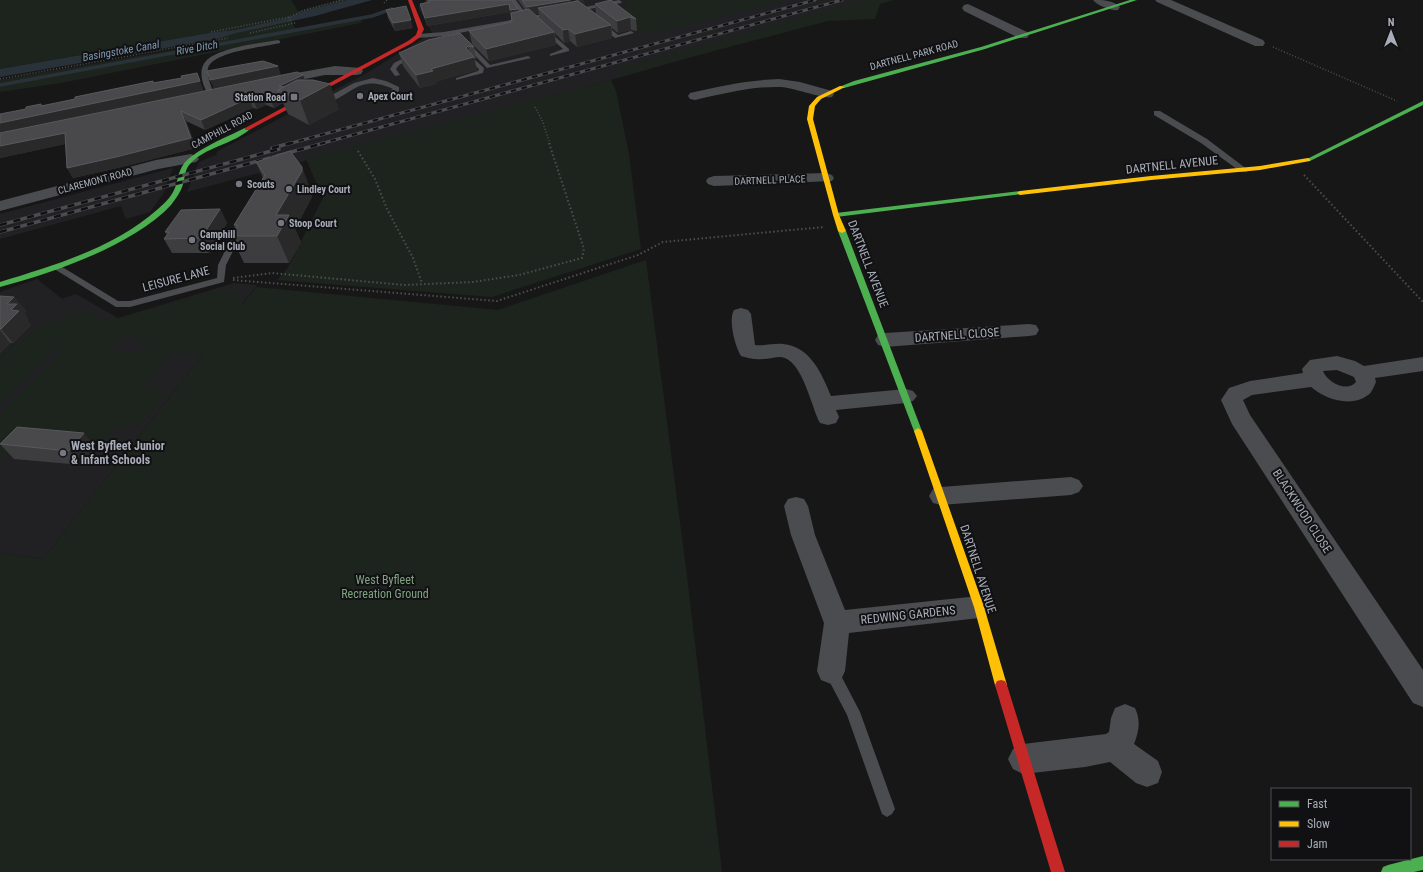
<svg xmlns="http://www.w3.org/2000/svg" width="1423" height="872" font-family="'Roboto Condensed',sans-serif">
<rect width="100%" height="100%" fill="#171717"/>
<g fill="#212123">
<polygon points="426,0 624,0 628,4 617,11 638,29 776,0 892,0 611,80 187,192 199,162 218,154 216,152 365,74 432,33 418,7"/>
<polygon points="173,168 163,194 150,212 126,219 121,206 0,239 0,214"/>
<polygon points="37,279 62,299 76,294 118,318 234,283 257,285 43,559 0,553 0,292"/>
</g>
<g fill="#1d241e" fill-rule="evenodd">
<polygon points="0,0 291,0 298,11 338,0 347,0 304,11 288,18 235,30 215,32 0,69"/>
<polygon points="624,0 785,0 654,33 638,29 617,11 628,4"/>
<polygon points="863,0 894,0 880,4 875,19 828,21 623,75 615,70"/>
<path d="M363 16 361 23 61 83 0 92V80L212 43C230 30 268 25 290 20L296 29Z"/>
<polygon points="611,80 616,91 629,154 641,249 492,297 277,280 287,269 323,198 306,159"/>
<path d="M646 260 688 584 722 872H0V553L43 559 204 353 170 354 145 387H157L163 397 140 425 115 427 103 443 29 435 3 460H0V415L65 348H59L0 407V357L14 344 19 345 38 325 49 324 84 310 98 318 112 320 220 290 235 292 241 301V306L256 287 498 310ZM123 335 138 336 136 341 149 342 141 352 109 350Z"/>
</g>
<polygon fill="#2a3239" points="347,0 372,0 315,16 236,33 217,39 0,77 0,69 215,32 235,30 287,18 304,11"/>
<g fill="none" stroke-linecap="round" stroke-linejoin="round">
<polyline stroke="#2a3239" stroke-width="3.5" points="0,85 372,16 392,9"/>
<g stroke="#4d4e52" stroke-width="1.5" stroke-dasharray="1 2" stroke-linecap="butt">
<polyline points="384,3 387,0"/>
<polyline points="289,17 292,24"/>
<polyline points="211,32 289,17 305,10 343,0"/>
<polyline points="250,33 295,23"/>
<polyline points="1273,47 1397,101"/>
<polyline points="0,79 228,38"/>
<polyline points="535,107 542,120 550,144"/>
</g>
<g stroke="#4d4e52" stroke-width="2" stroke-dasharray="1.5 2.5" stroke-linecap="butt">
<polyline points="358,151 375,179 387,209 413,258 422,283"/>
<polyline points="1304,175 1423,302"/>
<polyline points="233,278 272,273 404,285 473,282 519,275 582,258 584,249 549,143"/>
<polyline points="233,280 497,301 638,255 663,242 824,227"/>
</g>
<g fill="#4b4c50" fill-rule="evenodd">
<polygon points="510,0 516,0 528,17 553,12 556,14 444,36 418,38 415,36 418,34 444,32 522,18"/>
<polygon points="619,0 622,2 621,3 574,12 571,10"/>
<polygon points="599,23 603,23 618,35 631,31 634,33 615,38 599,25"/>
<polygon points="545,28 569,49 569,51 550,56 550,54 563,49 543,31 542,30"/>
<path d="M278 40 280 41V43C265 47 213 51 208 68 206 76 212 87 214 95L209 96C203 87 197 70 206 61 218 48 260 43 278 40Z"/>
<polygon points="462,40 466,40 490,65 528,56 531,58 487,68 462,42"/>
<polygon points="412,54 417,55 399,65 396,69 400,75 395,76 390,69 394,63"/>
<polygon points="471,60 475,60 484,68 483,73 456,80 456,78 478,71 479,69 470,61"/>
<path d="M373 78 386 81 399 87V91L382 102 380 101V99L393 89C357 73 353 97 321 105L317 103 354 83Z"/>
<polygon points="1154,111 1160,111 1207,139 1248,170 1247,172 1241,172 1201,143 1154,115"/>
<polygon points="240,226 244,229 226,265 224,282 130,307 116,307 51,267 53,265 59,265 118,301 130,301 217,278 218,265 236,229"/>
<polygon points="831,665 836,666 860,712 895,809 892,814 887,817 882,814 847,715 824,671 826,666"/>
</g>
<g fill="#4b4c50" fill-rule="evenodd">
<path d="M1093 0C1103 0 1113 0 1120 7L1118 10C1111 11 1098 6 1093 0Z"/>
<polygon points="1155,0 1171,0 1263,40 1265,43 1263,46 1255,46 1157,2"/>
<polygon points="968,4 1027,32 1029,35 1027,38 1019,38 964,11 962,8 964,5"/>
<polygon points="335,66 361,68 363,71 361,74 356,75 325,75 275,85 270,84 268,81 270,78 275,77"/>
<path d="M779 79 800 82 832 91 834 94 832 97C822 99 795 88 781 87 752 86 723 94 695 100L690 99 688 96 690 93C719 86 749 80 779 79Z"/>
<polygon points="191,154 196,156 199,159 196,162 158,169 0,211 0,201 156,160"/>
<polygon points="826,173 832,175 834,178 832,181 714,186 708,184 706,181 708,178 714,176"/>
<path d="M741 308 748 310 751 314 755 345C765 346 774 343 783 344 810 346 822 374 831 396L906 389 913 391 917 396 913 401 906 403 836 410 839 417 836 423 828 425 820 423C811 407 803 360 781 357 775 357 769 359 763 359 755 360 748 358 741 356 735 346 728 320 734 310Z"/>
<polygon points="1029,324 1036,325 1039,330 1036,335 1029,336 885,347 878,345 875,340 878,335 885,333"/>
<path d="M1337 356 1355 361 1364 366 1423 357V371L1375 378 1376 382C1374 386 1372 393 1368 395 1351 408 1325 399 1311 387L1252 395 1243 400 1250 415 1423 670V707L1413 703 1232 424 1221 400 1229 388 1250 381 1303 373 1302 369 1310 360ZM1337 370 1354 377 1356 382C1347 393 1327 382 1323 371Z"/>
<polygon points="1071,477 1079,480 1083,486 1079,492 1071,495 941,505 933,503 929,496 933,489 941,487"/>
<polygon points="796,497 804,499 808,506 815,535 845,610 979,596 988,599 992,607 988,615 979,618 849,633 845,671 841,680 831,684 821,680 817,671 824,623 791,535 784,506 788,499"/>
<path d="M1125 704 1135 708C1141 721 1139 731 1134 744L1158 761 1162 772 1158 783 1147 787 1136 783 1110 762 1085 767 1023 774 1013 769 1008 759 1013 749 1023 744 1106 734 1109 732 1111 718 1115 708Z"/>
</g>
<g fill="#4caf50" fill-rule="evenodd">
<polygon points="1130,0 1137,0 985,49 844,88 839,87 854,81 981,47"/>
<polygon points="1423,101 1423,105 1310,161 1305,160"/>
<path d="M245 128 250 129C234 144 205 147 190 164 185 169 185 177 183 184 181 192 176 198 171 205 134 245 53 273 0 287V282C55 265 114 248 158 209 166 202 173 195 176 185 178 178 179 171 183 165 192 151 229 136 245 128Z"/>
<polygon points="1020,191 1022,192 1022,194 836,217 833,215 836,213"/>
<polygon points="842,229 846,231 922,431 921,433 915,433 914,431 838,231"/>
<polygon points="1423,856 1423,870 1414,872 1381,872 1383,867 1388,865"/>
</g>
<g fill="#ffc107" fill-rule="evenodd">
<polygon points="840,86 845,87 821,99 815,106 813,119 839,215 846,231 842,233 838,231 833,215 807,119 809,106 817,97"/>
<polygon points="1308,158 1310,159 1310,161 1260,170 1151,180 1020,195 1017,193 1020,191 1151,176 1260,166"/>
<polygon points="918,428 922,431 984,607 1007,685 1005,689 1001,690 997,689 995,685 974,607 914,431"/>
</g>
<g fill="#c62828" fill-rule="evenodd">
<polygon points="408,0 412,0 424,29 420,37 412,43 249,130 245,130 245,128 408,41 416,35 418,29"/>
<polygon points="1001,680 1005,681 1007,685 1065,872 1051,872 995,685 997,681"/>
</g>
<g stroke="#4b4c4f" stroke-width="3">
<g id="rail-far1">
<polyline points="288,144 815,0"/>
<polyline points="320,144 842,0"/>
</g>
</g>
<g stroke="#4b4c4f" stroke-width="3.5">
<g id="rail">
<polyline points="272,148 291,143"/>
<polyline points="0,225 279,149"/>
<polyline points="0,232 324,143"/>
</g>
</g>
<use href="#rail-far1" stroke="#111113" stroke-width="2" stroke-dasharray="5.5" stroke-linecap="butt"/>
<use href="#rail" stroke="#111113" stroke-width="2.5" stroke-dasharray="7" stroke-linecap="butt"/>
</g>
<g fill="#3d3d3f" fill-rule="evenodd">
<path d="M426 0H512L519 11 525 10 518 0H570L571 2 576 1 575 0H584V5L596 14 595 4 636 19 637 31 631 30 618 33 612 28V38L577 47 570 41 564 43 555 33 556 45 489 61 472 44 469 31 512 22 510 12 427 26 422 12 420 4 427 3ZM534 14H539L540 20Z"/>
<polygon points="386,10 413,28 395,31 388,18"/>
<polygon points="428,40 474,47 476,59 474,59 477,70 435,82 436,84 420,88 403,66 399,53"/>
<polygon points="305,80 339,109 309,125 288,114 283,103 274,108 266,105 257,109 253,108 205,130 186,121 196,148 122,167 73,178 67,168 65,144 0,158 0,133"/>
<polygon points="256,162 312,193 312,197 295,229 301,242 289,263 244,263 231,236 235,229 234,225 263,178"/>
<polygon points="220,209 227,223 209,253 172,253 164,239 167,235 165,232"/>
<polygon points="0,296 14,297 26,311 24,313 28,319 27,320 31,325 13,343 10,343 0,353"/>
<polygon points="0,444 96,447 82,465 14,459"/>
</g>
<g fill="#29292a">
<polygon points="570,0 571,8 538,8 539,14 529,15 527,7"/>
<polygon points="579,0 584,0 585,6 580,6"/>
<polygon points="509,4 510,12 427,26 425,18"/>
<polygon points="518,9 519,17 512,18 510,10"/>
<polygon points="630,17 631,30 618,33 617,21"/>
<polygon points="411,20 413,28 395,31 393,23"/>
<polygon points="611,25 612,38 577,47 575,34"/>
<polygon points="568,29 570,41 564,43 563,30"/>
<polygon points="554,32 556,45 489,61 486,49"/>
<polygon points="468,46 471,58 474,57 477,70 435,82 436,84 420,88 416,75 466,48"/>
<polygon points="278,66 281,75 214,89 210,80"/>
<polygon points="197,73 204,91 0,133 0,123 41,104 46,113 153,83 153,81 158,90"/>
<polygon points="303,75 307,84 282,91 279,86"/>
<polygon points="330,84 339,109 309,125 300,100"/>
<polygon points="279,93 283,103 274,108 270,98"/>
<polygon points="262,95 266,105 257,109 253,99"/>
<polygon points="249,98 253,108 205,130 201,120"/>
<polygon points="181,111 186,121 196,148 122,167 73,178 67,168"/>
<polygon points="65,133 71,143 0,158 0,146"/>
<polygon points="302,167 312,193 312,197 295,229 301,242 289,263 277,236 276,215"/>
<polygon points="220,209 227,223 209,253 201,238"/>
<polygon points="14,297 26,311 24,313 28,319 27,320 31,325 13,343 1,329 7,304"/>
<polygon points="0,330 10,343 0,353"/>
<polygon points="84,433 96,447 82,465 69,451"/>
</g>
<g fill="#49494c" stroke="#58595d">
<polygon points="428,0 512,0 518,9 510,10 509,4 425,18 420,4 430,2"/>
<polygon points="522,0 570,0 527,7"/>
<polygon points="611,0 636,19 630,17 617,21 595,4"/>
<polygon points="578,1 611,25 575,34 568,29 563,30 538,8"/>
<polygon points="406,6 411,20 393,23 386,10"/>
<polygon points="529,9 554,32 486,49 469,31 512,22 511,13"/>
<polygon points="460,33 474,47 468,46 466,48 474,57 431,69 433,71 416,75 399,53 428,40"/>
<polygon points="263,61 278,66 210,80 207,71"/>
<polygon points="297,72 303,75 279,86 284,87 278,90 279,93 270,98 262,95 253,99 249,98 201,120 181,111 191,138 116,157 67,168 65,133 0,146 0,133"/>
<polygon points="197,73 200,81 0,123 0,114 26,109 26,107 41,104 41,106 75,99 75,97 153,81 153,83 182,78 181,76"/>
<polygon points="297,80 313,80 330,84 300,100 278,90"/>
<polygon points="290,151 302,167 302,171 276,215 289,215 277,236 231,236 238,225 234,225 265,175 256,162"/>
<polygon points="220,209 201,238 164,239 169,232 165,232 181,210"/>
<polygon points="0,296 14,297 7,304 17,304 11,310 19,311 1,329 0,328"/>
<polygon points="17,427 84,433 69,451 0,444"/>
</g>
<g fill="#757880" stroke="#111113" stroke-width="1.5">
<circle cx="360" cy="96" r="4"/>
<rect x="290" y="93" width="8" height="8" rx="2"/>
<circle cx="239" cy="184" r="4"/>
<circle cx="289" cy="189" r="4"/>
<circle cx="281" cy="223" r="4"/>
<circle cx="192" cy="240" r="4"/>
<circle cx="63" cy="453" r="4"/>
</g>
<g text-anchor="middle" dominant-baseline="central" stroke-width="4" stroke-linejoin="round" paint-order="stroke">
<g font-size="10" fill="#a8adb8" stroke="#111113">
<text transform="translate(914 55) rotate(-15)">DARTNELL PARK ROAD</text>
<text transform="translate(222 130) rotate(-28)">CAMPHILL ROAD</text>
<text transform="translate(770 180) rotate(-2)">DARTNELL PLACE</text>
<text transform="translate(95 181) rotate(-15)">CLAREMONT ROAD</text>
</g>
<g font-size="10" font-weight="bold" fill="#a8adb8" stroke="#111113" text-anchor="start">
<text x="368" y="96">Apex Court</text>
<text x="286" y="97" text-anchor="end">Station Road</text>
<text x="247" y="184">Scouts</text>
<text x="297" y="189">Lindley Court</text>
<text x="289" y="223">Stoop Court</text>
<text x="200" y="234">Camphill<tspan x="200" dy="12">Social Club</tspan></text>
</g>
<g font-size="11" font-style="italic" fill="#7f9bb3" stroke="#111113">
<text transform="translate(197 48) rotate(-10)">Rive Ditch</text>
<text transform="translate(121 51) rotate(-10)">Basingstoke Canal</text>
</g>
<g font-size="12" fill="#a8adb8" stroke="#111113">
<text transform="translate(1172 165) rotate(-6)">DARTNELL AVENUE</text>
<text transform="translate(868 264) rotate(69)">DARTNELL AVENUE</text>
<text transform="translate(176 279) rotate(-15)">LEISURE LANE</text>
<text transform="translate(957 335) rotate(-4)">DARTNELL CLOSE</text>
<text transform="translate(1302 511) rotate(57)">BLACKWOOD CLOSE</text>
<text transform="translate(978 569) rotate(72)">DARTNELL AVENUE</text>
<text transform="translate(908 615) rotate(-6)">REDWING GARDENS</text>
</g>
<g font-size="12" font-weight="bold" fill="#a8adb8" stroke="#111113" text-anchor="start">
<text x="71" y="446">West Byfleet Junior<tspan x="71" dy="14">&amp; Infant Schools</tspan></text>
</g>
<g font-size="12" fill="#7fa381" stroke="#111113">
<text x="385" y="580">West Byfleet<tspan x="385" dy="14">Recreation Ground</tspan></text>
</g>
</g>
<rect x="1271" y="788" width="140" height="72" fill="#111113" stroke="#4d4f55"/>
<rect x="1279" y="801" width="20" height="6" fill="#4caf50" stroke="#4d4f55"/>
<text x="1307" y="808" font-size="12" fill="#a8adb8">Fast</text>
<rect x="1279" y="821" width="20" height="6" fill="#ffc107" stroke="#4d4f55"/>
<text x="1307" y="828" font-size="12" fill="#a8adb8">Slow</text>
<rect x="1279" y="841" width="20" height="6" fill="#c62828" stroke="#4d4f55"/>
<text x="1307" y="848" font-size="12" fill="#a8adb8">Jam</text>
<g transform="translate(1391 32)" stroke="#111113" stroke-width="3" paint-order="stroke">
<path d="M0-3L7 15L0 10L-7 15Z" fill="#a8adb8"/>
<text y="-6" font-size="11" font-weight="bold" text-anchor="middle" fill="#a8adb8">N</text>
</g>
</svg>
